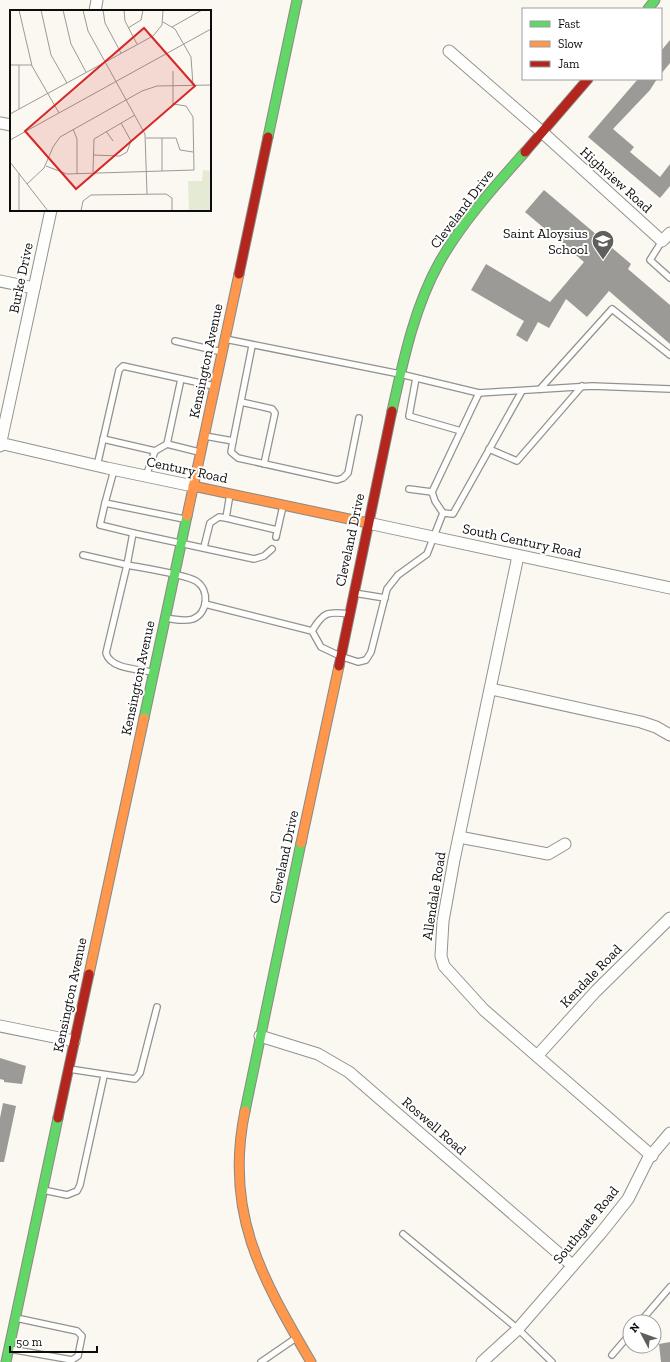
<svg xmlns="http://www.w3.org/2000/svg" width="670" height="1362" font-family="'Zilla Slab',serif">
<rect width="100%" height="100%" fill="#faf8f0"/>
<g fill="#9c9a96">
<polygon points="670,40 670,63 661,74 661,51"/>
<polygon points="638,79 657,79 650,90 613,129 634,147 630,152 660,177 670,164 670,186 660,198 588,137"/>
<polygon points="544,190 631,264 628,269 670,305 670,344 609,291 587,317 566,299 549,328 538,322 527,342 516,335 524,321 471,290 486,264 550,302 584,262 525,212"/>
<polygon points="0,1058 26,1066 22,1084 4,1082 4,1080 0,1079"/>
<polygon points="3,1103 16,1106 4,1162 0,1162 0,1118"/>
<polygon points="670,1342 670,1362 661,1362 659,1344"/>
</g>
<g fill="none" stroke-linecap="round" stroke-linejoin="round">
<g stroke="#93928f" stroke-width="8">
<g id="lane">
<polyline points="662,241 650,260 670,278"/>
<polyline points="225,339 400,374 479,393 592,386 670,389"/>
<polyline points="175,341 222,352"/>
<polyline points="416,378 409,416 461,431"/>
<polyline points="540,389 612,309 670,355"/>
<polyline points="241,402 272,409 275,413 264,464"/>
<polyline points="205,436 233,441 252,346"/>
<polyline points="103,439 155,451 167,444 181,379"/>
<polyline points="233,441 231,452 238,458 337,480 343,478 348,473 359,418"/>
<polyline points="167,444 199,452"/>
<polyline points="489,449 517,461 582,386"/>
<polyline points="97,466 119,370 123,366 214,386"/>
<polyline points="114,470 105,503 184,519"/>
<polyline points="146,476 155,451"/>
<polyline points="409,489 432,492"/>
<polyline points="230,494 226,518 277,530"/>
<polyline points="443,513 453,514 522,391"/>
<polyline points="133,533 254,559 264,556 272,549"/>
<polyline points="276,537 283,506"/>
<polyline points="204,547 210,523 219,517 226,518"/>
<polyline points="83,555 127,565 133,533 100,525 105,503"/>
<polyline points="354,593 385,598"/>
<polyline points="205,604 312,631 321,647 340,656 358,662 366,660 371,652 387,589 398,575 427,554 443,513 435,501 432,492 479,393"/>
<path d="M312 631C323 612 328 611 349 614"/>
<path d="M152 672C138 669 110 669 106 653L127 565C143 568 183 574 196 581 210 590 208 613 193 619 184 622 174 619 165 618"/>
<polyline points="69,1069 135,1079 140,1073 157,1007"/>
<polyline points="43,1190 67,1195 77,1191 80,1185 104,1076"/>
<polyline points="403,1234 518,1329 552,1362"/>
<polyline points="640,1322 670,1287"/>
<polyline points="10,1349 72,1360 78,1356 82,1336 77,1331 16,1318"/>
<polyline points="612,1355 630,1334"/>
<polyline points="261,1362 296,1338"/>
</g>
</g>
<g stroke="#93928f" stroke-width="13">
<g id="street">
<polyline points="95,11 97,0"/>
<polyline points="449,51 542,132 662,241 670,233"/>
<polyline points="0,123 11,125"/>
<polyline points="0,281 34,288"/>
<polyline points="0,443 107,468 193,486"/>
<polyline points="0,446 51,210"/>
<polyline points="368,523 670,588"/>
<polyline points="518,556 454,860 443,921 441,956 444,966 484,1010 652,1156"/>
<polyline points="491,689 641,722 656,727 670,735"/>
<polyline points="459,837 548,854 565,844"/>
<polyline points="0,1026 74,1041"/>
<polyline points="260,1036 318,1054 349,1072 572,1265"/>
<polyline points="537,1056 596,991 670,918"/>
<polyline points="482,1362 517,1330 601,1233 628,1199 648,1159 670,1133"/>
</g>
</g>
<g stroke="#8a8985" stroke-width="11">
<g id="fast">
<polyline points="648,9 655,0"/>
<polyline points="268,137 297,0"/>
<path d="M392 411C403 362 414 308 439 263 462 222 494 187 525 152"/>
<polyline points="144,718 187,516"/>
<polyline points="245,1111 301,843"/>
<polyline points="6,1362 58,1118"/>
</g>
</g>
<g stroke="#8a8985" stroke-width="11">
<g id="slow">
<polyline points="193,486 368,523"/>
<polyline points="187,516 239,274"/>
<polyline points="301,843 339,666"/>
<polyline points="89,974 144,718"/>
<path d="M245 1111C224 1212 261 1277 311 1362"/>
</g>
</g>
<g stroke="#8a8985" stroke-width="11">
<g id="jam">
<polyline points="525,152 588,79"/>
<polyline points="239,274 268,137"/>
<polyline points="339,666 392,411"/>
<polyline points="58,1118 89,974"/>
</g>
</g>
<use href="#lane" stroke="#fefefd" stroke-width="5.5"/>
<use href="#street" stroke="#fefefd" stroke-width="11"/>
<use href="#fast" stroke="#63d668" stroke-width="9"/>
<use href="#slow" stroke="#ff974d" stroke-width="9"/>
<use href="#jam" stroke="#b3261e" stroke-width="9"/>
</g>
<defs>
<g id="school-pin" transform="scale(1.15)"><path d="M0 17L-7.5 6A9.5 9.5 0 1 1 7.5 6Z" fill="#5f5f5c" stroke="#fff"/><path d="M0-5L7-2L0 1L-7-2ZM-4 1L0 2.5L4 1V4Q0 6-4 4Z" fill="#fff"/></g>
</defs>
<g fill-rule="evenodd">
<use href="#school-pin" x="603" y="241"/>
</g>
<g text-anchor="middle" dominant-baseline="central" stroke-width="4" stroke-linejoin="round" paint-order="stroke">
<g font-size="14" fill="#0c0c0c" stroke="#fff">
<text transform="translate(616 180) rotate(42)">Highview Road</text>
<text transform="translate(462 209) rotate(-53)">Cleveland Drive</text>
<text transform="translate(21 278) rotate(-78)">Burke Drive</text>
<text transform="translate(206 361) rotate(-78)">Kensington Avenue</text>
<text transform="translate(187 470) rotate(12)">Century Road</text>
<text transform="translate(350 540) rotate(-78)">Cleveland Drive</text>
<text transform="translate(522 541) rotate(12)">South Century Road</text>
<text transform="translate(138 678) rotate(-78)">Kensington Avenue</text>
<text transform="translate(284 857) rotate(-78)">Cleveland Drive</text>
<text transform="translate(434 896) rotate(-81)">Allendale Road</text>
<text transform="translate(591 976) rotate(-46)">Kendale Road</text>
<text transform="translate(70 995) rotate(-78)">Kensington Avenue</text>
<text transform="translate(434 1126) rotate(41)">Roswell Road</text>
<text transform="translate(586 1225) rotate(-51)">Southgate Road</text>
</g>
<g font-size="14" fill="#0c0c0c" stroke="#fff" text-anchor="end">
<text x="588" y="233">Saint Aloysius<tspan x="588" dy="16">School</tspan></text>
</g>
</g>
<g transform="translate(10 10)">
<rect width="201" height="201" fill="#faf8f0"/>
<path d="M193 160 201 161V201H179L178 171H192Z" fill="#e5ead4"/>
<path fill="none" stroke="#9b9a95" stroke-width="1" d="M9 0 22 56 49 103M31 0 41 45 57 73M53 0 61 34 76 62M73 0 78 21 135 124 137 184M93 0 95 13 111 43M114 0 115 11 127 34M153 12 165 19 181 47 183 75M162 17 192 0M118 18 131 10 133 0M201 35V51M0 55H22M9 99V55M201 99V114M0 104 143 26 152 15 153 0M63 119 67 129V164M96 121 103 131M136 128H166L170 140 183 142M152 128V161M0 130 201 19M83 145 110 146 117 142 121 131 111 113M0 152 38 201M36 156 57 164 184 160 183 107 176 96 163 94V61M83 162 84 129 125 105M17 174 34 158 43 137 50 127 132 81 147 76 201 75M9 201V163M71 201 73 191 81 185 156 184 162 188V201"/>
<path fill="#d62828" fill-opacity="0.15" stroke="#d62828" stroke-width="2" d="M134 18 185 76 66 179 15 121Z"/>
<rect width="201" height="201" fill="none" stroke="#0c0c0c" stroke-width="2"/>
</g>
<rect x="522" y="8" width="140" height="72" fill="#ffffff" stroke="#9e9e9e"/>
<rect x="530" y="21" width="20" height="6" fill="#63d668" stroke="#9e9e9e"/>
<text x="558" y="28" font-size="12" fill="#0c0c0c">Fast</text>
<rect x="530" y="41" width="20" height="6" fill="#ff974d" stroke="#9e9e9e"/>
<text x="558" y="48" font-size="12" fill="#0c0c0c">Slow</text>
<rect x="530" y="61" width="20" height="6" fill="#b3261e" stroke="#9e9e9e"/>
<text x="558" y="68" font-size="12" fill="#0c0c0c">Jam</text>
<g transform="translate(642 1334) rotate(311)"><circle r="19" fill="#ffffff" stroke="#9e9e9e"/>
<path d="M0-3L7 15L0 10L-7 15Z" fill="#5f5f5c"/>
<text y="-6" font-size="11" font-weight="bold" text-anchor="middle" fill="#0c0c0c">N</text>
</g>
<path d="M10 1346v6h87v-6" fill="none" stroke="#0c0c0c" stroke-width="2"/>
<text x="16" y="1346" font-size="12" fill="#0c0c0c" stroke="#ffffff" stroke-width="3" paint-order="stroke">50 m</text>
</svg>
